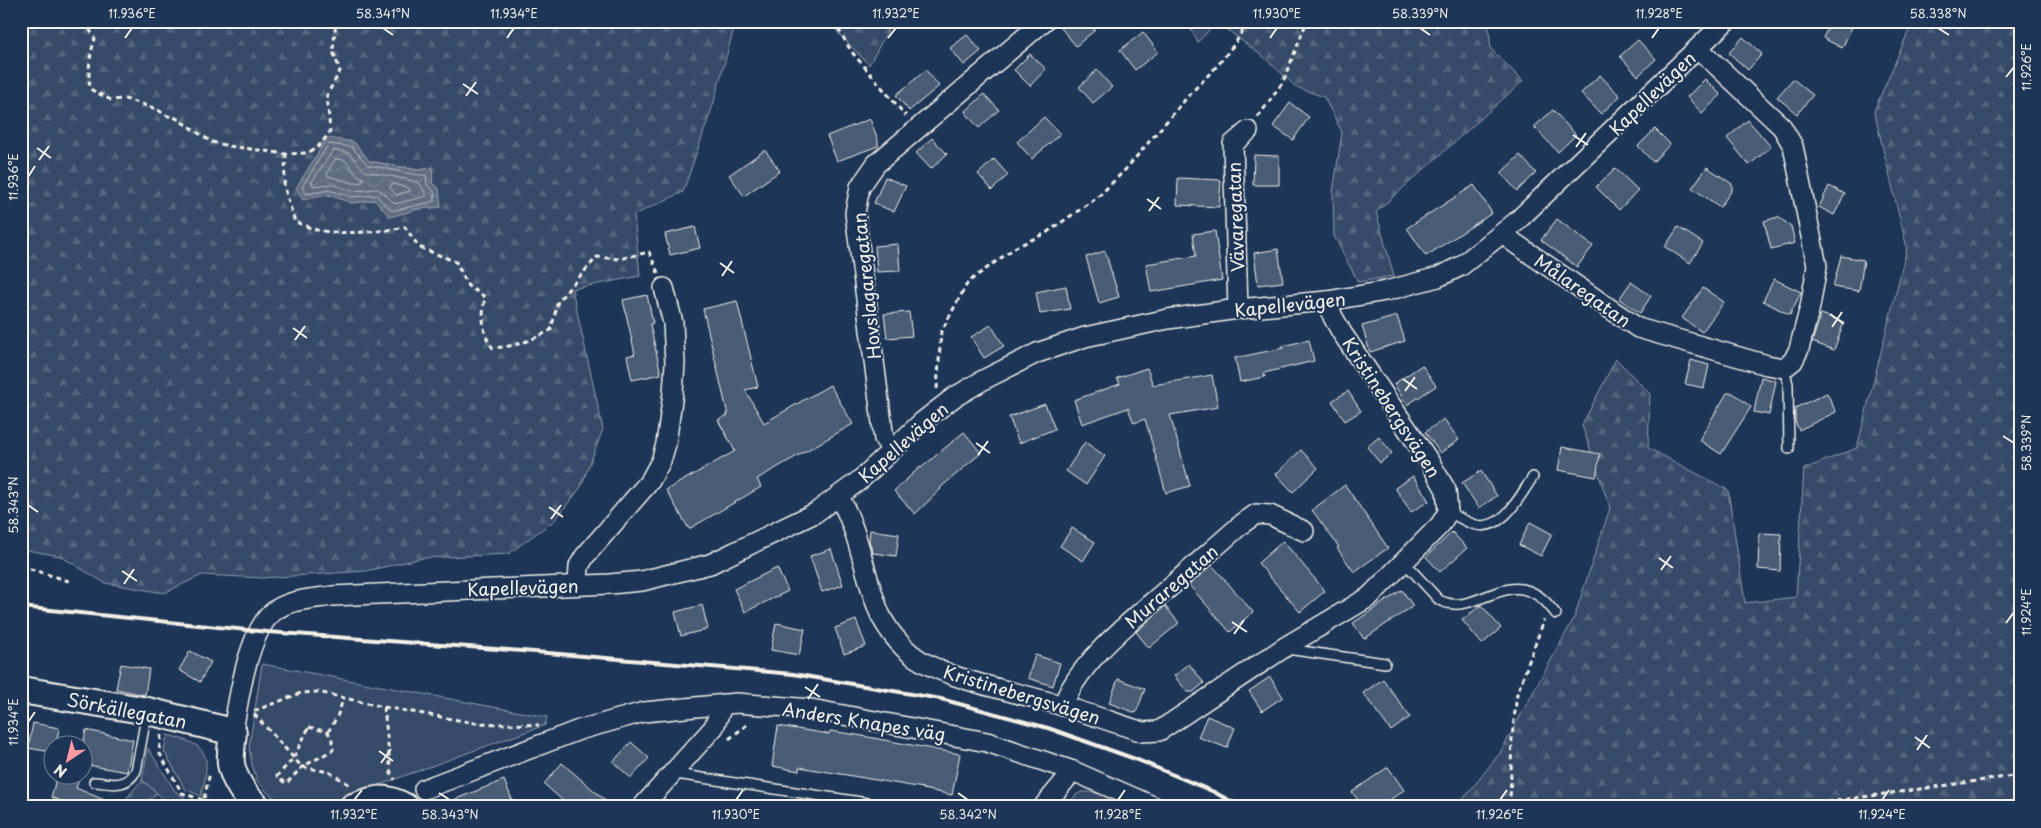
<svg xmlns="http://www.w3.org/2000/svg" width="2041" height="828" font-family="'Playpen Sans',sans-serif">
<defs>
<pattern id="forest-firs" width="22" height="20" patternUnits="userSpaceOnUse" patternTransform="scale(1.25)"><rect width="22" height="20" fill="#354a67"/><path d="M5 1l3.5 6h-7zM16 11l3.5 6h-7z" fill="#53657d"/></pattern>
<pattern id="water-waves" width="16" height="10" patternUnits="userSpaceOnUse" patternTransform="scale(1.25)"><rect width="16" height="10" fill="#5e6d82"/><path d="M0 5q4-4 8 0t8 0" fill="none" stroke="#768294"/></pattern>
</defs>
<rect width="100%" height="100%" fill="#1d3557"/>
<filter id="ink" filterUnits="userSpaceOnUse"><feTurbulence type="fractalNoise" baseFrequency=".02" numOctaves="2"/><feDisplacementMap in="SourceGraphic" scale="10" xChannelSelector="R" yChannelSelector="G"/><feConvolveMatrix kernelMatrix="1 2 1 2 8 2 1 2 1" color-interpolation-filters="sRGB"/></filter>
<g filter="url(#ink)">
<g fill="#354a67" stroke="#949ea8">
<polygon points="262,664 547,717 545,725 318,807 296,807 282,803 268,793 257,780 252,765 249,747"/>
<path d="M167 735C210 745 211 755 201 796L185 789 164 751Z"/>
<polygon points="148,748 175,791 194,804 165,800 142,780"/>
<path d="M1081 792C1100 791 1112 798 1128 807H1092L1080 801 1076 807H1065L1076 795Z"/>
</g>
<g fill="url(#forest-firs)" stroke="#949ea8" fill-rule="evenodd">
<path d="M21 21H736L713 105 683 192 634 215 640 276 572 289 603 429 581 487 555 520 508 554 423 558 366 571 263 578 202 575 164 593 105 583 60 556 21 549ZM354 142 369 161 418 170 433 168 432 183 441 207 419 209 375 200 352 203 329 195Z"/>
<polygon points="827,21 893,21 869,65"/>
<polygon points="1186,21 1488,21 1491,49 1523,81 1376,212 1394,276 1358,282 1334,236 1333,193 1342,132 1324,97 1296,87 1265,58 1217,22 1198,42"/>
<polygon points="1913,21 2020,21 2020,807 1457,807 1500,753 1574,618 1610,508 1582,425 1616,359 1650,394 1648,448 1728,490 1745,603 1796,597 1804,469 1857,448 1907,248 1874,111"/>
<polygon points="142,780 157,793 142,807 119,807"/>
</g>
<polygon fill="url(#water-waves)" stroke="#9aa2ab" points="327,138 354,142 369,161 418,170 433,168 432,183 439,188 441,207 419,209 390,217 375,200 352,203 329,195 303,200 296,188"/>
<g fill="none" stroke-linecap="round" stroke-linejoin="round">
<g stroke="#b8bcbf" stroke-width="1">
<polygon points="331,144 352,147 368,165 417,175 426,175 427,185 434,191 435,201 392,211 376,195 352,197 329,190 306,194 302,187 328,145"/>
<polygon points="334,150 349,153 365,171 419,182 427,196 395,204 383,192 377,189 353,191 331,184 313,186 312,182"/>
<polygon points="336,159 345,160 356,174 363,178 363,182 353,183 328,176 327,173"/>
<polygon points="392,184 409,188 410,191 396,195 390,188"/>
</g>
</g>
<g fill="#485b74" stroke="#f4f1e8">
<polygon points="1068,21 1087,21 1095,30 1076,46 1061,28"/>
<polygon points="1831,21 1855,21 1842,48 1823,38"/>
<polygon points="1143,32 1158,52 1135,70 1120,50"/>
<polygon points="967,35 981,51 964,65 950,48"/>
<polygon points="1743,37 1762,54 1748,70 1729,53"/>
<polygon points="1638,40 1656,59 1638,76 1620,56"/>
<polygon points="1030,54 1046,69 1030,86 1014,70"/>
<polygon points="926,70 939,86 909,111 896,95"/>
<polygon points="1097,70 1112,87 1093,103 1079,87"/>
<polygon points="1600,75 1620,96 1601,114 1581,93"/>
<polygon points="1705,79 1721,95 1702,113 1687,97"/>
<polygon points="1793,79 1813,95 1797,114 1777,97"/>
<polygon points="984,94 999,110 979,128 965,112"/>
<polygon points="1290,103 1309,117 1293,140 1273,126"/>
<polygon points="1553,110 1576,135 1558,152 1534,127"/>
<polygon points="1044,117 1060,134 1032,159 1017,142"/>
<polygon points="870,119 878,140 878,146 837,161 827,136"/>
<polygon points="1748,120 1771,147 1749,165 1727,138"/>
<polygon points="1655,129 1670,144 1653,162 1638,146"/>
<polygon points="932,138 947,154 931,169 916,153"/>
<polygon points="765,150 780,171 744,196 729,175"/>
<polygon points="1254,155 1279,156 1279,185 1253,185"/>
<polygon points="1520,155 1536,173 1517,191 1501,173"/>
<polygon points="994,159 1008,175 992,190 978,174"/>
<polygon points="1707,167 1732,184 1732,190 1720,207 1692,188"/>
<polygon points="1615,168 1638,190 1619,210 1596,187"/>
<polygon points="885,177 906,186 894,212 874,203"/>
<polygon points="1178,178 1221,180 1219,207 1177,205"/>
<polygon points="1474,185 1492,213 1426,256 1407,228"/>
<polygon points="1829,186 1845,194 1834,215 1819,207"/>
<polygon points="1778,217 1791,226 1795,243 1771,249 1764,221"/>
<polygon points="1557,219 1593,246 1577,267 1541,240"/>
<polygon points="695,227 700,248 670,255 665,234"/>
<polygon points="1678,227 1703,243 1690,263 1665,247"/>
<polygon points="1215,231 1222,280 1151,292 1146,264 1196,256 1193,234"/>
<polygon points="898,244 900,271 877,272 875,246"/>
<polygon points="1278,249 1283,282 1258,285 1254,253"/>
<polygon points="1105,251 1119,297 1099,303 1086,257"/>
<polygon points="1841,256 1864,260 1859,291 1833,287"/>
<polygon points="1774,279 1801,292 1790,315 1763,301"/>
<polygon points="1631,282 1651,296 1640,313 1619,299"/>
<polygon points="1066,286 1070,309 1040,314 1036,292"/>
<polygon points="1703,288 1724,302 1702,332 1682,318"/>
<polygon points="647,295 653,323 650,324 661,374 632,380 627,356 635,354 623,300"/>
<polygon points="737,301 758,387 745,390 764,423 830,385 853,424 757,479 761,487 689,529 666,490 735,451 718,420 728,415 703,309"/>
<polygon points="909,312 912,336 887,338 884,314"/>
<polygon points="1821,314 1844,322 1834,350 1812,342"/>
<polygon points="1397,316 1405,341 1370,352 1362,326"/>
<polygon points="991,325 1004,346 984,358 971,337"/>
<polygon points="1309,340 1314,361 1264,373 1265,377 1240,382 1235,358 1283,348 1282,346"/>
<polygon points="1691,360 1709,365 1704,388 1685,384"/>
<polygon points="1422,365 1436,386 1407,405 1394,384"/>
<polygon points="1147,368 1153,385 1212,375 1218,407 1170,415 1190,486 1166,493 1145,419 1134,423 1128,408 1082,424 1074,400 1120,384 1117,378"/>
<polygon points="1761,377 1776,381 1769,415 1754,412"/>
<polygon points="1348,391 1361,411 1345,421 1332,401"/>
<polygon points="1727,393 1733,393 1751,407 1721,454 1699,440"/>
<polygon points="1827,393 1836,412 1799,430 1795,421 1795,408"/>
<polygon points="1045,404 1055,429 1019,443 1009,417"/>
<polygon points="1444,419 1459,440 1440,453 1425,432"/>
<polygon points="964,432 981,453 940,488 941,489 915,514 894,491 920,467 921,468"/>
<polygon points="1379,437 1392,453 1380,463 1367,447"/>
<polygon points="1085,442 1105,456 1086,485 1066,471"/>
<polygon points="1562,447 1600,454 1596,477 1558,470"/>
<polygon points="1301,450 1318,468 1293,492 1276,474"/>
<polygon points="1481,471 1497,496 1479,508 1462,483"/>
<polygon points="1413,476 1429,501 1411,512 1395,488"/>
<polygon points="1345,485 1388,548 1354,572 1337,548 1339,547 1312,510"/>
<polygon points="1530,522 1552,534 1541,556 1519,545"/>
<polygon points="1072,528 1095,542 1083,561 1060,546"/>
<polygon points="870,530 899,534 896,556 873,553 869,541"/>
<polygon points="1452,532 1467,548 1440,572 1426,557"/>
<polygon points="1759,533 1781,534 1780,571 1758,569"/>
<polygon points="1283,541 1325,591 1300,612 1258,563"/>
<polygon points="831,549 843,585 822,592 810,556"/>
<polygon points="1212,565 1253,612 1230,632 1189,585"/>
<polygon points="777,568 788,591 745,612 734,589"/>
<polygon points="1402,590 1413,606 1364,639 1353,623"/>
<polygon points="702,605 708,629 681,636 675,612"/>
<polygon points="1481,605 1501,628 1482,644 1462,620"/>
<polygon points="1165,606 1179,623 1149,648 1136,632"/>
<polygon points="856,620 866,646 844,654 835,628"/>
<polygon points="776,623 805,629 799,655 771,650"/>
<polygon points="190,651 211,662 200,682 179,670"/>
<polygon points="1035,655 1060,663 1053,686 1028,678"/>
<polygon points="121,664 149,669 145,695 116,689"/>
<polygon points="1189,664 1204,683 1193,692 1188,692 1174,676"/>
<polygon points="1270,677 1283,697 1262,711 1249,691"/>
<polygon points="1118,679 1145,689 1136,713 1109,703"/>
<polygon points="1383,679 1410,717 1391,731 1363,693"/>
<polygon points="1207,716 1235,728 1227,748 1198,737"/>
<polygon points="33,723 59,728 56,746 52,746 52,752 28,748"/>
<polygon points="778,726 829,734 830,731 857,735 960,754 952,795 923,789 923,788 876,780 799,767 799,771 772,766"/>
<polygon points="86,730 133,740 127,772 82,764 82,749"/>
<polygon points="631,742 649,758 631,778 613,762"/>
<polygon points="562,763 613,807 570,807 544,784"/>
<polygon points="1388,767 1404,790 1380,807 1363,807 1352,792"/>
<polygon points="57,776 80,776 76,788 121,807 76,807 51,797"/>
<polygon points="504,780 515,807 438,807 438,806"/>
</g>
<g fill="none" stroke-linecap="round" stroke-linejoin="round">
<g stroke="#f4f1e8" stroke-width="12">
<g id="lane">
<polyline points="1784,368 1788,384 1789,449"/>
<path d="M1448 512C1457 516 1467 523 1476 525 1504 531 1520 495 1533 477"/>
<path d="M1405 563 1439 600C1474 618 1504 570 1540 597 1546 601 1551 608 1556 614"/>
<polyline points="1287,649 1385,663"/>
<polyline points="676,774 894,807"/>
<path d="M94 782C112 783 125 789 136 771L147 712"/>
</g>
</g>
<g stroke="#f4f1e8" stroke-width="22">
<g id="street">
<polyline points="1505,233 1513,242 1638,328 1767,365 1784,368 1793,361 1799,349 1810,307 1817,266 1793,146 1782,127 1698,48"/>
<polyline points="1238,309 1233,144 1248,131"/>
<polyline points="892,449 884,439 855,213 860,187 876,164 1044,21"/>
<path d="M839 497C860 533 864 576 880 614 889 633 905 652 923 662 958 681 1003 689 1042 700 1076 709 1109 721 1143 732L1159 731 1285 647 1369 597 1440 525 1448 512 1446 490 1429 461 1342 333 1333 317 1327 301"/>
<polyline points="578,584 579,566 585,556 650,481 661,461 666,444 673,393 675,363 673,323 664,288"/>
<path d="M1063 706C1076 665 1131 621 1163 593 1190 570 1216 546 1243 523L1256 514 1270 515 1304 531"/>
<path d="M233 732C238 701 248 632 273 612 289 599 313 599 332 596L610 584 642 581 710 564 815 513 860 480 922 422 953 398 985 379 1037 353 1085 337 1168 319 1238 309 1327 301 1386 291 1438 277 1461 266 1516 222 1726 21"/>
<polyline points="424,789 579,730 644,712 737,703 811,709 987,742 1073,771 1155,807"/>
<polyline points="642,807 714,727 723,704"/>
<polyline points="1043,807 1073,771"/>
</g>
</g>
<g stroke="#f4f1e8" stroke-width="30">
<g id="secondary">
<path d="M21 690 148 711 233 732C232 742 230 754 231 764 234 780 245 796 257 807"/>
<path d="M353 807C375 799 384 795 405 807"/>
</g>
</g>
<g stroke="#f4f1e8" stroke-width="3" stroke-dasharray="5 4" stroke-linecap="butt">
<path d="M85 21 95 39C89 56 88 71 90 89L111 100 125 99 157 109 165 115 176 118 212 142 229 146 286 154 307 153 318 147 330 132 327 95 340 71 333 51 336 21"/>
<polyline points="834,21 851,51 906,116"/>
<polyline points="1258,117 1283,82 1307,21"/>
<path d="M286 154 284 186 295 222C302 224 310 228 317 230 340 235 382 232 405 227L419 247 456 262 468 286 485 297C482 314 481 334 493 348 517 346 530 341 551 330L558 301 597 257 619 259 649 252 658 273"/>
<polyline points="937,389 941,332 968,282 1016,247 1046,233 1098,197 1125,170 1190,94 1218,65 1236,42 1248,21"/>
<polyline points="21,566 72,582"/>
<polyline points="384,707 391,774 395,780"/>
<polyline points="254,711 301,693 318,692 384,707 475,723 539,725"/>
<polyline points="254,714 302,767 329,772 350,785"/>
<polygon points="309,727 328,732 332,740 333,750 302,767 286,784 277,776 293,759"/>
<polyline points="328,732 337,717 344,697"/>
<polyline points="161,735 159,752 182,793 203,800"/>
<polyline points="729,739 749,723"/>
<polyline points="202,807 210,773"/>
<polyline points="1519,807 1510,805 1512,737 1517,694 1544,620"/>
<polyline points="1792,807 2020,775"/>
</g>
<use href="#lane" stroke="#1d3557" stroke-width="9"/>
<use href="#street" stroke="#1d3557" stroke-width="19"/>
<use href="#secondary" stroke="#1d3557" stroke-width="26"/>
<polyline stroke="#f4f1e8" stroke-width="4" points="21,607 268,632 548,653 793,674 941,699 1048,728 1138,760 1214,792 1241,807"/>
</g>
</g>
<path fill="none" stroke="#f4f1e8" stroke-width="2" d="M383 28 393 35M1420 28 1430 35M1938 28 1949 35M125 38 132 28M507 38 514 28M888 38 896 28M1270 38 1277 28M1652 38 1659 28M2006 77 2014 67M463 84 478 94M466 96 476 82M1573 135 1588 145M1576 147 1586 133M37 148 51 158M39 160 49 146M28 177 35 166M1147 199 1161 209M1149 211 1159 197M720 263 734 273M722 276 732 261M1830 314 1844 324M1832 327 1842 312M293 328 307 338M295 340 305 326M1403 379 1417 389M1405 391 1415 377M2003 436 2014 443M976 443 990 453M978 455 988 441M28 505 38 512M549 507 563 517M551 519 561 505M1659 558 1673 568M1661 570 1671 556M122 571 137 581M124 584 134 569M1232 622 1247 632M2006 623 2014 612M1234 634 1244 620M805 687 820 697M808 699 818 684M28 722 35 712M1915 737 1930 748M1917 750 1927 735M379 751 393 761M381 763 391 749M439 793 450 800M958 793 968 800M354 800 362 790M736 800 743 790M1118 800 1125 790M1500 800 1507 790M1882 800 1889 790"/>
<g text-anchor="middle" dominant-baseline="central" stroke-width="4" stroke-linejoin="round" paint-order="stroke">
<g font-size="18" fill="#f4f1e8" stroke="#1d3557">
<text transform="translate(1652 93) rotate(-44)">Kapellevägen</text>
<text transform="translate(1235 217) rotate(-92)">Vävaregatan</text>
<text transform="translate(866 286) rotate(-96)">Hovslagaregatan</text>
<text transform="translate(1583 290) rotate(35)">Målaregatan</text>
<text transform="translate(1290 304) rotate(-6)">Kapellevägen</text>
<text transform="translate(1392 407) rotate(57)">Kristinebergsvägen</text>
<text transform="translate(903 442) rotate(-41)">Kapellevägen</text>
<text transform="translate(1171 586) rotate(-41)">Muraregatan</text>
<text transform="translate(523 587) rotate(-2)">Kapellevägen</text>
<text transform="translate(1022 694) rotate(17)">Kristinebergsvägen</text>
<text transform="translate(127 710) rotate(11)">Sörkällegatan</text>
<text transform="translate(864 721) rotate(9)">Anders Knapes väg</text>
</g>
</g>
<rect width="2041" height="828" fill="none" stroke="#1d3557" stroke-width="55"/>
<g transform="translate(68 760) rotate(215)"><circle r="24" fill="#1d3557" stroke="#738091"/>
<path d="M0-4L9 19L0 12L-9 19Z" fill="#ff9aa2"/>
<text y="-8" font-size="14" font-weight="bold" text-anchor="middle" fill="#f4f1e8">N</text>
</g>
<rect x="28" y="28" width="1986" height="772" fill="none" stroke="#f4f1e8" stroke-width="2"/>
<g font-size="12" text-anchor="middle" fill="#f4f1e8">
<text x="132" y="18">11.936°E</text>
<text x="383" y="18">58.341°N</text>
<text x="514" y="18">11.934°E</text>
<text x="896" y="18">11.932°E</text>
<text x="1277" y="18">11.930°E</text>
<text x="1420" y="18">58.339°N</text>
<text x="1659" y="18">11.928°E</text>
<text x="1938" y="18">58.338°N</text>
<text transform="translate(2027 67) rotate(-90)" y="4">11.926°E</text>
<text transform="translate(14 177) rotate(-90)" y="4">11.936°E</text>
<text transform="translate(2027 443) rotate(-90)" y="4">58.339°N</text>
<text transform="translate(14 505) rotate(-90)" y="4">58.343°N</text>
<text transform="translate(2027 612) rotate(-90)" y="4">11.924°E</text>
<text transform="translate(14 722) rotate(-90)" y="4">11.934°E</text>
<text x="354" y="819">11.932°E</text>
<text x="450" y="819">58.343°N</text>
<text x="736" y="819">11.930°E</text>
<text x="968" y="819">58.342°N</text>
<text x="1118" y="819">11.928°E</text>
<text x="1500" y="819">11.926°E</text>
<text x="1882" y="819">11.924°E</text>
</g>
</svg>
